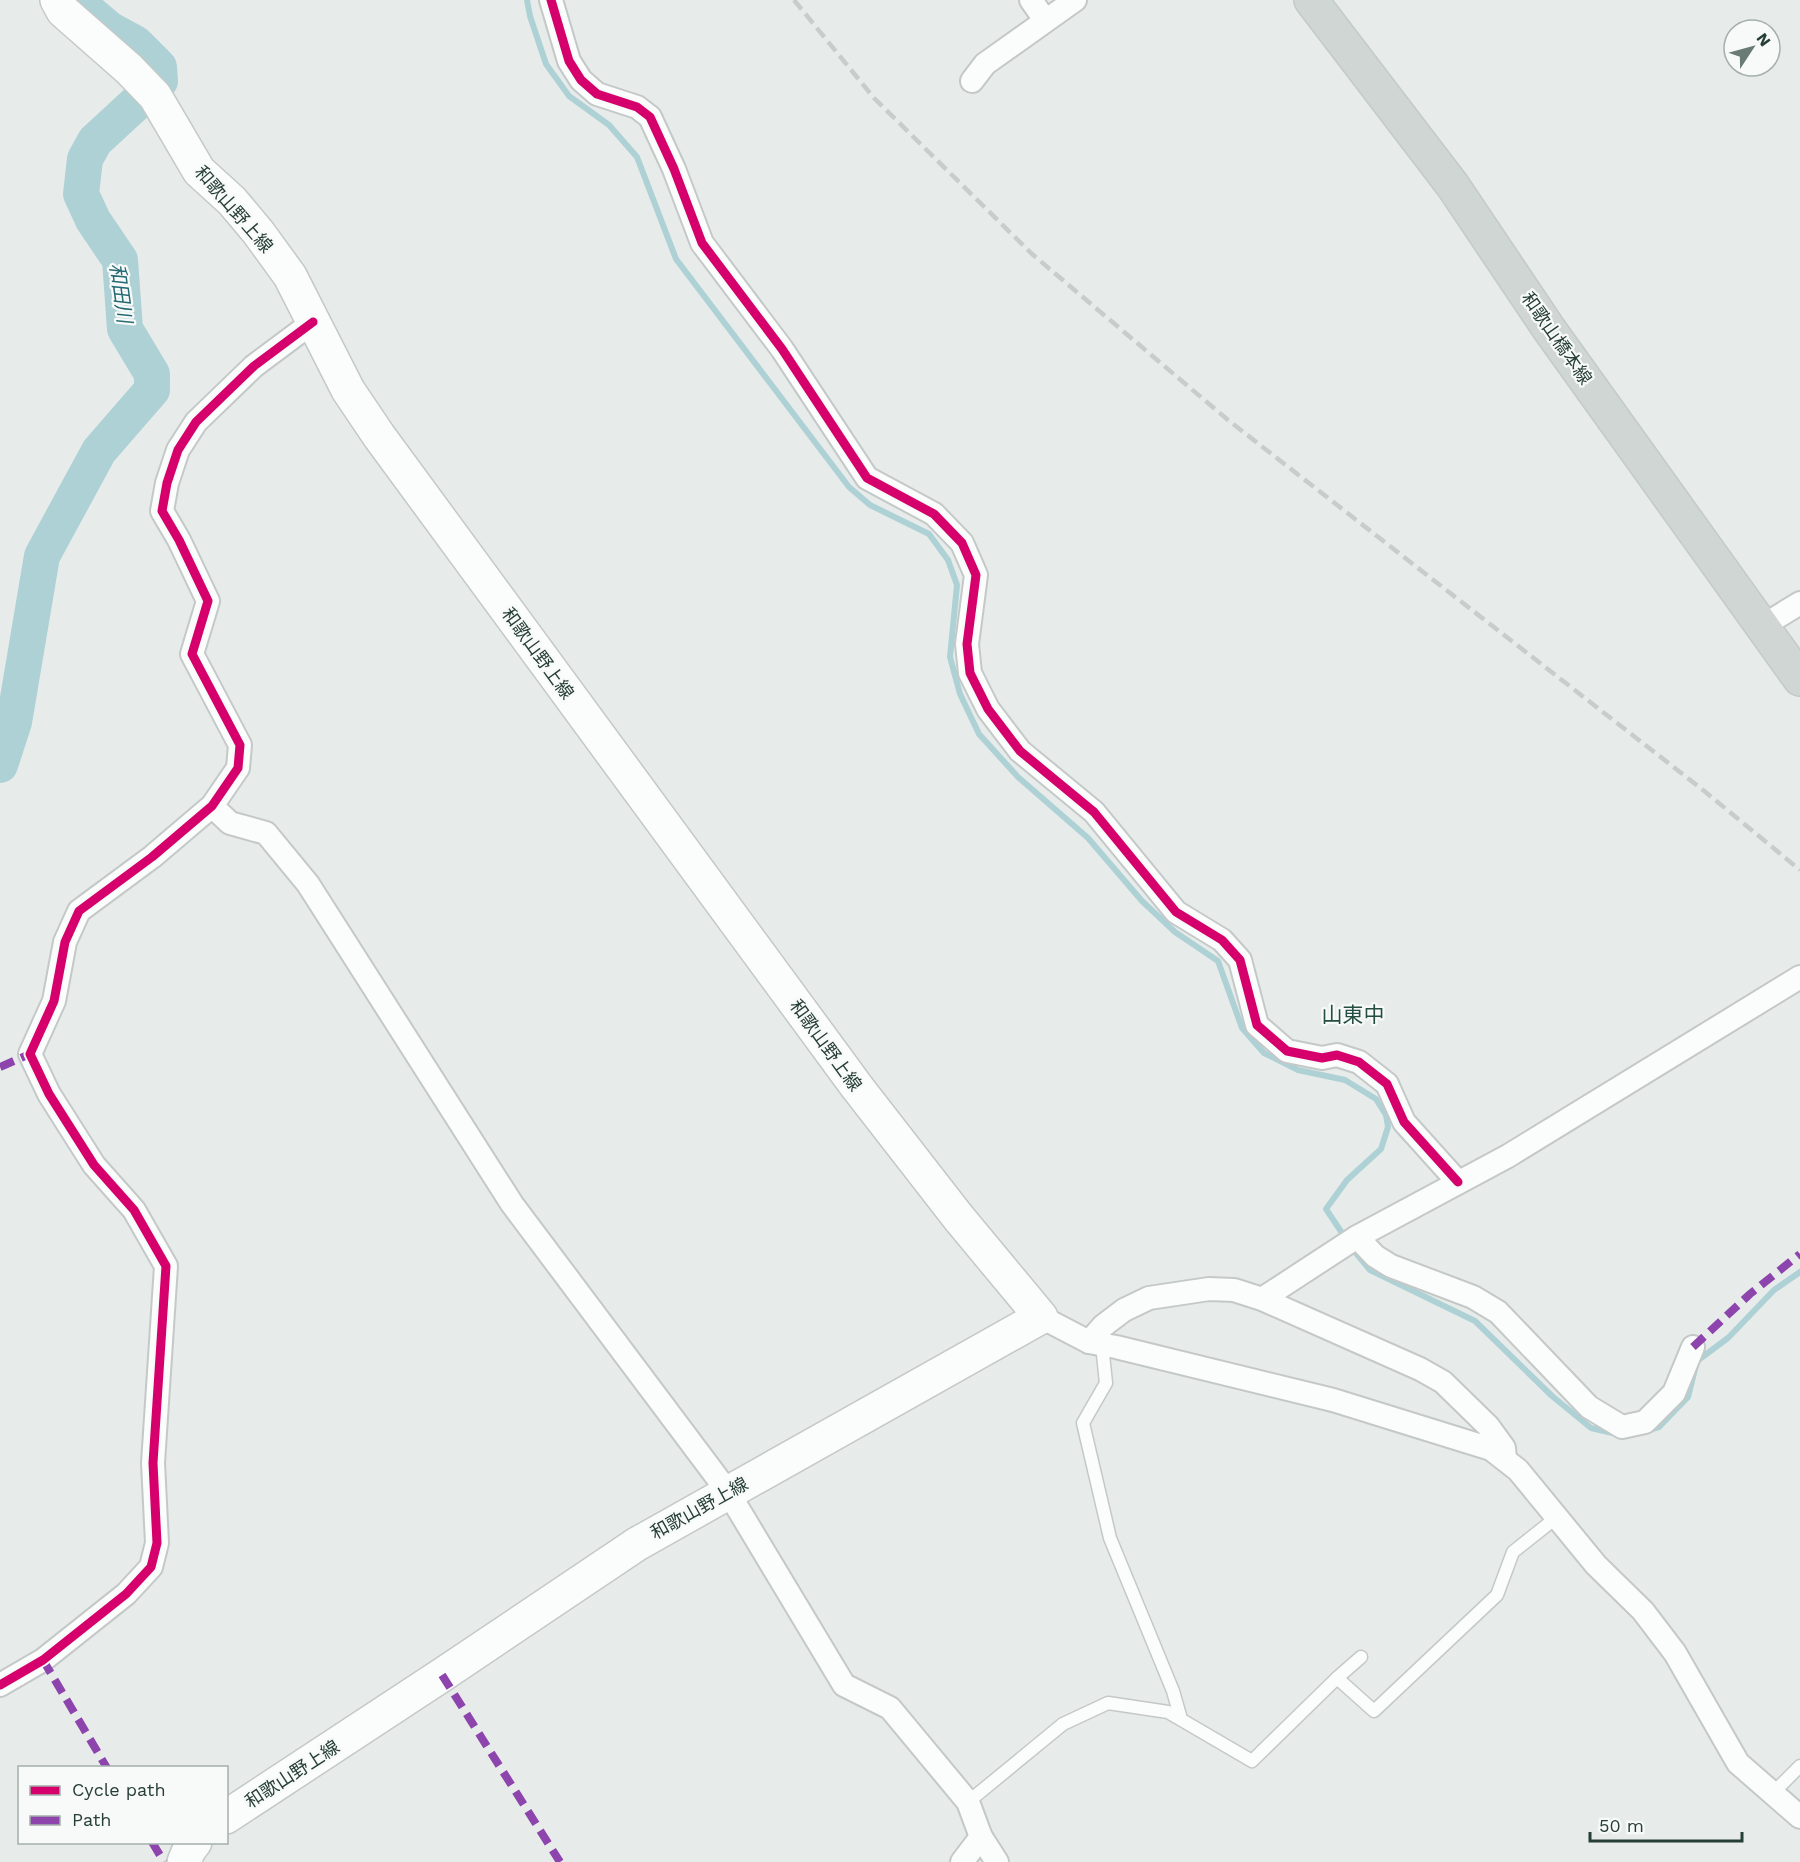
<svg xmlns="http://www.w3.org/2000/svg" width="1800" height="1862" font-family="'Work Sans','Noto Sans JP',sans-serif">
<rect width="100%" height="100%" fill="#e7ecea"/>
<g fill="none" stroke-linecap="round" stroke-linejoin="round">
<g stroke="#aed1d5" stroke-width="6">
<polyline points="527,0 530,16 546,64 569,96 609,125 637,157 676,259 849,487 870,505 929,534 948,560 957,585 950,657 960,694 979,734 1018,777 1088,838 1142,901 1175,932 1218,961 1242,1028 1264,1053 1298,1070 1345,1080 1376,1099 1386,1115 1388,1127 1381,1149 1347,1180 1326,1209 1346,1239"/>
<polyline points="1351,1247 1370,1270 1475,1321 1552,1396 1591,1428 1617,1434"/>
<polyline points="1648,1430 1659,1427 1688,1397 1697,1361 1728,1338 1774,1290 1800,1272"/>
</g>
<polyline stroke="#aed1d5" stroke-width="36" points="0,765 14,722 42,556 99,451 152,390 152,374 125,329 120,260 93,220 81,194 85,159 95,141 160,81 159,67 135,43 109,29 75,0"/>
<g stroke="#c4c9c7" stroke-width="15">
<g id="lane">
<polyline points="1102,1345 1106,1383 1083,1423 1110,1538 1173,1691 1181,1719"/>
<polyline points="1337,1678 1374,1711 1497,1595 1513,1552 1557,1517"/>
<polyline points="1772,1794 1800,1766"/>
<polyline points="968,1802 1063,1724 1108,1703 1168,1712 1252,1761 1337,1678 1361,1657"/>
</g>
</g>
<g stroke="#c4c9c7" stroke-width="26">
<g id="street">
<polyline points="551,0 569,61 581,80 597,94 637,107 650,117 674,169 702,243 782,349 867,478 934,514 962,543 976,575 967,644 970,673 988,709 1020,751 1094,812 1176,912 1222,940 1240,960 1257,1025 1287,1051 1322,1058 1337,1055 1359,1062 1387,1084 1404,1122 1458,1182"/>
<polyline points="1031,0 1045,20"/>
<polyline points="972,81 985,64 1075,0"/>
<polyline points="1761,627 1800,603"/>
<polyline points="212,806 230,823 266,833 308,884 512,1204 728,1492 844,1685 890,1708 968,1802 981,1837 997,1862"/>
<polyline points="1357,1237 1375,1256 1391,1266 1473,1297 1498,1312 1589,1407 1622,1427 1645,1422 1674,1393 1693,1347"/>
<polyline points="1262,1299 1357,1237 1508,1156 1800,977"/>
<polyline points="1041,1317 1089,1342 1116,1347 1333,1400 1491,1449 1518,1470 1596,1565 1643,1611 1675,1653 1738,1763 1800,1817"/>
<polyline points="1089,1342 1103,1326 1124,1310 1149,1298 1209,1289 1234,1290 1262,1299 1420,1369 1443,1382 1488,1426 1504,1448 1505,1459"/>
<polyline points="0,1685 43,1660 126,1594 151,1567 157,1543 153,1463 166,1266 134,1210 94,1165 49,1094 30,1054 54,1001 65,942 79,911 152,857 212,806 238,768 240,745 192,654 208,601 179,540 162,511 167,483 178,450 196,422 254,366 313,322"/>
<polyline points="962,1862 981,1837"/>
</g>
</g>
<g stroke="#c4c9c7" stroke-width="36">
<g id="secondary">
<polyline points="57,0 63,11 129,69 155,96 199,171 232,201 258,232 290,276 348,390 379,436 857,1087 958,1217 1041,1317 637,1544 442,1675 226,1817"/>
<polyline points="184,1862 189,1850 195,1842"/>
</g>
</g>
<g stroke="#c3cac8" stroke-width="36">
<polyline id="primary" points="1311,0 1453,186 1549,329 1800,679"/>
</g>
<use href="#lane" stroke="#fbfcfc" stroke-width="12"/>
<use href="#street" stroke="#fbfcfc" stroke-width="22"/>
<use href="#secondary" stroke="#fbfcfc" stroke-width="33"/>
<use href="#primary" stroke="#d0d6d4" stroke-width="33"/>
<polyline stroke="#c8cccb" stroke-width="4.5" stroke-dasharray="12 6" stroke-linecap="butt" points="794,0 874,98 1032,254 1228,420 1703,790 1800,870"/>
<g stroke="#8e44ad" stroke-width="8" stroke-dasharray="15 8" stroke-linecap="butt">
<polyline points="0,1067 30,1054"/>
<polyline points="1693,1347 1750,1294 1800,1254"/>
<polyline points="43,1660 107,1768"/>
<polyline points="442,1675 560,1862"/>
<polyline points="152,1842 164,1862"/>
</g>
<g stroke="#f7faf8" stroke-width="13">
<g id="cycleway">
<polyline points="551,0 569,61 581,80 597,94 637,107 650,117 674,169 702,243 782,349 867,478 934,514 962,543 976,575 967,644 970,673 988,709 1020,751 1094,812 1176,912 1222,940 1240,960 1257,1025 1287,1051 1322,1058 1337,1055 1359,1062 1387,1084 1404,1122 1458,1182"/>
<polyline points="0,1685 43,1660 126,1594 151,1567 157,1543 153,1463 166,1266 134,1210 94,1165 49,1094 30,1054 54,1001 65,942 79,911 152,857 212,806 238,768 240,745 192,654 208,601 179,540 162,511 167,483 178,450 196,422 254,366 313,322"/>
</g>
</g>
<use href="#cycleway" stroke="#d6006c" stroke-width="9"/>
</g>
<g text-anchor="middle" dominant-baseline="central" stroke-width="4.5" stroke-linejoin="round" paint-order="stroke">
<g font-size="18" fill="#273e37" stroke="#f7faf8">
<text transform="translate(234 209) rotate(49)">和歌山野上線</text>
<text transform="translate(1557 338) rotate(55)">和歌山橋本線</text>
<text transform="translate(538 653) rotate(54)">和歌山野上線</text>
<text transform="translate(826 1045) rotate(54)">和歌山野上線</text>
<text transform="translate(699 1508) rotate(-29)">和歌山野上線</text>
<text transform="translate(292 1774) rotate(-33)">和歌山野上線</text>
</g>
<g font-size="20" font-style="italic" fill="#276a74" stroke="#f7faf8">
<text transform="translate(121 293) rotate(82)">和田川</text>
</g>
<g font-size="21" fill="#254e42" stroke="#f7faf8">
<text x="1353" y="1014">山東中</text>
</g>
</g>
<rect x="18" y="1766" width="210" height="78" fill="#f7faf8" stroke="#a4afab" stroke-width="1.5"/>
<rect x="30" y="1786" width="30" height="9" fill="#d6006c" stroke="#a4afab" stroke-width="1.5"/>
<text x="72" y="1796" font-size="18" fill="#273e37">Cycle path</text>
<rect x="30" y="1816" width="30" height="9" fill="#8e44ad" stroke="#a4afab" stroke-width="1.5"/>
<text x="72" y="1826" font-size="18" fill="#273e37">Path</text>
<g transform="translate(1752 48) rotate(54)"><circle r="28" fill="#f7faf8" stroke="#a4afab" stroke-width="1.5"/>
<path d="M0-4.5L10 22L0 15L-10 22Z" fill="#6a7b76"/>
<text y="-9" font-size="16" font-weight="bold" text-anchor="middle" fill="#273e37">N</text>
</g>
<path d="M1590 1832v9h152v-9" fill="none" stroke="#273e37" stroke-width="3"/>
<text x="1599" y="1832" font-size="18" fill="#273e37" stroke="#f7faf8" stroke-width="4.5" paint-order="stroke">50 m</text>
</svg>
